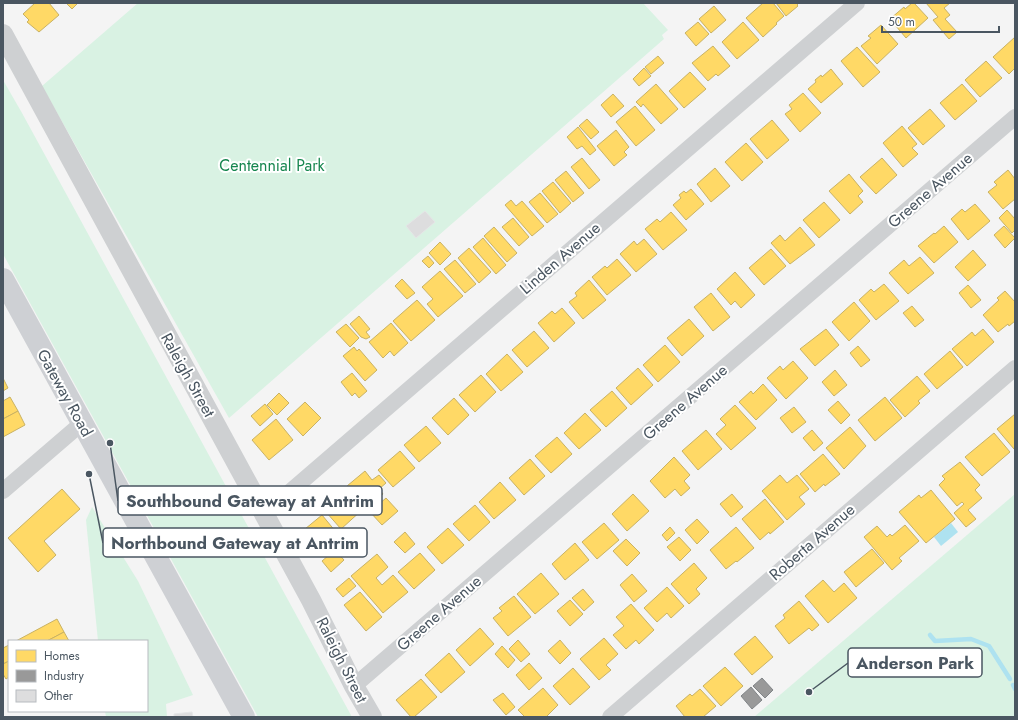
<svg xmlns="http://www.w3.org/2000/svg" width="1018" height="720" font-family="Jost,sans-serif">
<rect width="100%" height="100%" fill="#f4f4f4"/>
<g fill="#d9f2e3">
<polygon points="138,3 643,3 668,30 662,35 664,39 229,418 42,86"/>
<polygon points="3,80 22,113 352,717 258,717 3,254"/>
<polygon points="1015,494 1015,717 754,717"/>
<polygon points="92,507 138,581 193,695 166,704 167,717 106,717 105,711 147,711 147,641 98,641 86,520"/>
</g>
<polygon fill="#aee2f0" points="951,523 958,532 941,546 934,537"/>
<g fill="#ffd966" stroke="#c9b264">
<polygon points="35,3 49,3 59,15 39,32 27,22 29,20 23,14"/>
<polygon points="66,3 78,3 72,9"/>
<polygon points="763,3 773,3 784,16 776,23 777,24 763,37 746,18"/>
<polygon points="776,3 799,3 797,5 798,6 786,16"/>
<polygon points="912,3 914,3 928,18 906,38 890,19 904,7 905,9"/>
<polygon points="926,3 950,3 944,8 950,15 945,19 957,32 949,39 933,20 938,17"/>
<polygon points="714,6 726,20 711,33 699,19"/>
<polygon points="698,22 709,34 696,46 685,33"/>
<polygon points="743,22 759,40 737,59 722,42"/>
<polygon points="881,25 898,44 877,64 861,46 871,38 868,36"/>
<polygon points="1015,37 1015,68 1009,74 993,57"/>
<polygon points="713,46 730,66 718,76 716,74 708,81 692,63"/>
<polygon points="857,47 880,72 863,87 841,61"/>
<polygon points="658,56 664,63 651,74 645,67"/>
<polygon points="986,61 1002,78 980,97 965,80"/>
<polygon points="644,68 651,76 639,86 633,79"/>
<polygon points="831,69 843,84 821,103 808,89 816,82 815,80 821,75 822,77"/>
<polygon points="690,72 706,89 684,108 669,91"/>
<polygon points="656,84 678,109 661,124 643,104 641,107 636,102"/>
<polygon points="962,84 977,101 955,120 940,103"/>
<polygon points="803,93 821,113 800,132 785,114 792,109 789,105"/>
<polygon points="613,94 624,106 611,117 601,105"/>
<polygon points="635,106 655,130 636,146 616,122"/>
<polygon points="930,109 945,126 923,145 908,128"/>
<polygon points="587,119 599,132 591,139 579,126"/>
<polygon points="772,120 789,140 767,159 750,139"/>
<polygon points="902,126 917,144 912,148 918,154 903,167 883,143"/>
<polygon points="578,127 596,150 590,155 582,146 577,149 567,137"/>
<polygon points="616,130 629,147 624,152 627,155 614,166 597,146"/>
<polygon points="746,143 763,162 742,181 725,162"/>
<polygon points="582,158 600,180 589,189 571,167"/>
<polygon points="882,158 897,175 876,194 860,177"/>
<polygon points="715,168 730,186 711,202 697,184"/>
<polygon points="1008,170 1015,179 1015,199 1003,209 988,192 997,185 994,182"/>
<polygon points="566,171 584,193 573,202 555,180"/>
<polygon points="849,174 863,191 858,196 863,202 850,214 829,191"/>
<polygon points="553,182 571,203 560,213 542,191"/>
<polygon points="691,189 704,204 686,220 673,205 681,198 679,195 684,191 686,193"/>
<polygon points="540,193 558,214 547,223 529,202"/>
<polygon points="511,200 516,206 522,201 544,226 532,236 505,205"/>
<polygon points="824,202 840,220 819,238 803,220"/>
<polygon points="975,204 990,221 968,240 951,219 962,209 965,212"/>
<polygon points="1007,210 1015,219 1015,230 1012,233 999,218"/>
<polygon points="671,212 687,230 663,250 645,229 657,219 660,222"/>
<polygon points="513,218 529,237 519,246 502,227"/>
<polygon points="944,226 958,242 934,263 918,246 934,233 935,234"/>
<polygon points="1004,226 1015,238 1005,248 994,235"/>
<polygon points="494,227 517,253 507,262 484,236"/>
<polygon points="800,227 815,245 790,264 771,243 780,235 785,241"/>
<polygon points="483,238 506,265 496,274 473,247"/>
<polygon points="644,239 657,254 636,272 620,254 634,241 637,245"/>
<polygon points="440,242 451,254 440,265 429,253"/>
<polygon points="469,248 491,272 479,283 458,258"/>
<polygon points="771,249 786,266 764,285 749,268"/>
<polygon points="973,250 986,265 968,281 955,267"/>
<polygon points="428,256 434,263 429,268 422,261"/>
<polygon points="920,257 934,273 908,294 889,273 904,260 909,266"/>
<polygon points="617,259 631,275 607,295 592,277 605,266 607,268"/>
<polygon points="455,260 476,284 465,293 444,269"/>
<polygon points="440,271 463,296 438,317 427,304 433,299 422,287"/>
<polygon points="735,272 755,295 741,308 735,301 731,305 717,289"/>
<polygon points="402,279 415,293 407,299 395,286"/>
<polygon points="589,280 606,300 583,319 569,302 577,296 575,293"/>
<polygon points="884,284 899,301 876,320 859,300 871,289 874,292"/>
<polygon points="968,285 981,300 971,308 959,293"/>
<polygon points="1005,291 1015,302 1015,321 1009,326 1008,324 998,332 983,315 999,300 997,298"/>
<polygon points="711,293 730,317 713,331 694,307"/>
<polygon points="417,300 435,320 411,341 393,321"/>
<polygon points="854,302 870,321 849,341 832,322"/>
<polygon points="912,306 924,320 915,327 903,313"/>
<polygon points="562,308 575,323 554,342 538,323 552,311 555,314"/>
<polygon points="359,316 370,329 366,332 370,337 366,339 361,337 350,324"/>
<polygon points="689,319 704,336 682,356 667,338"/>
<polygon points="391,323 408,343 394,356 390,351 383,358 369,342"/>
<polygon points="346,324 359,338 350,347 336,332"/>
<polygon points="826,329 839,345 815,366 800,349"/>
<polygon points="983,329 994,342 967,366 952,349 972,332 975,336"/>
<polygon points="534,331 549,348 527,367 512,350"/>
<polygon points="665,345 680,362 658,382 643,365"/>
<polygon points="858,346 870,360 861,367 850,353"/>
<polygon points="354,347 357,351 359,349 377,370 365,381 343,356"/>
<polygon points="950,351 963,367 937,389 924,374"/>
<polygon points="507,354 523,372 501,391 486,374"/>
<polygon points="793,361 808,378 786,399 767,378 780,366 783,370"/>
<polygon points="638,368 653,385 631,405 616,388"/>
<polygon points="835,370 847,385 834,396 822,382"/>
<polygon points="352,373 367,391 359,398 355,393 352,396 341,382"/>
<polygon points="481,375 496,392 475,412 459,395"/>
<polygon points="917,376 930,391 918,401 920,403 905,417 890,400"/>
<polygon points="3,378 8,388 3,391"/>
<polygon points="763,384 777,400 756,420 739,402 751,391 753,394"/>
<polygon points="612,391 627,408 606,427 590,410"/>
<polygon points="279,393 289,403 277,415 267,405"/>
<polygon points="10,397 18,411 3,419 3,401"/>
<polygon points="885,397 902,418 875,441 858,420"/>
<polygon points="454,398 469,415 448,435 432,418"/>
<polygon points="838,401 850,415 841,424 828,410"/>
<polygon points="305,402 321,418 303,436 287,419"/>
<polygon points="265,404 273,414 260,426 251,416"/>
<polygon points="735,405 756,428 731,450 716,434 726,425 720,419"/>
<polygon points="794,407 806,422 792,433 780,418"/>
<polygon points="18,411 25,425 3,437 3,419"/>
<polygon points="585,413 601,430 579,449 564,433"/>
<polygon points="1015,414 1015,447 1014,449 997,429"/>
<polygon points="276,419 293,440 269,460 252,440"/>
<polygon points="426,426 441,443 419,462 404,445"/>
<polygon points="850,427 866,446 844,469 826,448"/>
<polygon points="706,430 722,449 698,470 682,451"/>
<polygon points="812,430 823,443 814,451 803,438"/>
<polygon points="994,433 1010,452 982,476 965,457"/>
<polygon points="557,437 572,454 551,473 535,456"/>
<polygon points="400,451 415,468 393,487 378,470"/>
<polygon points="823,454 840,474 825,486 824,484 815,492 800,474"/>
<polygon points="674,457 690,475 684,481 690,488 681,496 675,489 665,498 650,481"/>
<polygon points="530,459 545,476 524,495 509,478"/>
<polygon points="960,462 980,485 975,490 982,498 968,510 976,519 966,527 954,513 964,504 962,502 957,506 939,485 945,479 942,476"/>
<polygon points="365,471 372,480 379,475 386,483 379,489 383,494 367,509 347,486"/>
<polygon points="780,475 787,483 797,475 809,489 799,497 805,504 787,520 762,491"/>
<polygon points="500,482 516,500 494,519 479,502"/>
<polygon points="62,489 80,509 44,541 56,555 38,572 8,538"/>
<polygon points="931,490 955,519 926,543 899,512 919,495 921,498"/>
<polygon points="345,491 362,510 341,529 326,512 334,506 331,503"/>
<polygon points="633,494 649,511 627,531 612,514"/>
<polygon points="732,494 743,507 731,517 720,504"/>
<polygon points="386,498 398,511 382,525 370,512"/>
<polygon points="765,499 784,522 770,534 769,532 760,540 742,519"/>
<polygon points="475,505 490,522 469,541 453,524"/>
<polygon points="322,515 341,538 325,552 305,529"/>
<polygon points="697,519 709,532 697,544 685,530"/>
<polygon points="604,523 619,540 597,559 582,542"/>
<polygon points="905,525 919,541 899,558 902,561 892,570 864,537 877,526 887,537 890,534 892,536"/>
<polygon points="670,527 675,533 667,541 662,535"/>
<polygon points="736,527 754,548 737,562 736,561 726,569 710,550"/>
<polygon points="448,528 464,545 442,564 427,547"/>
<polygon points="405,532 415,544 405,553 394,542"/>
<polygon points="679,537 691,550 680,561 667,547"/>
<polygon points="626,539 640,553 627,566 613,551"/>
<polygon points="575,543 589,560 565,580 552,564"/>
<polygon points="872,549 884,563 856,587 844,572"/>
<polygon points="335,550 344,560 331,572 322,561"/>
<polygon points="420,553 435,570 414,589 398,572"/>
<polygon points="377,554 388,567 376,578 382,585 393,575 408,592 383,613 351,576"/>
<polygon points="694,563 707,578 696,589 700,594 689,604 671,584"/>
<polygon points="541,573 559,594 535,614 517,594"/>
<polygon points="632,574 647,591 634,602 620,585"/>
<polygon points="349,578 356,586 343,597 336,589"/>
<polygon points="823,580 834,592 844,583 857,598 828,623 805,596"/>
<polygon points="667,587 684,606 671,618 667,613 657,622 644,608"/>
<polygon points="583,589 594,602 584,611 572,598"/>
<polygon points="360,592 382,617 366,631 344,605"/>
<polygon points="514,596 531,617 508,636 493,618 502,611 499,608"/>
<polygon points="570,600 583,614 570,626 557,611"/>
<polygon points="799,601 819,625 812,631 809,628 789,644 775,626 785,618 783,615"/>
<polygon points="631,604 654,630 639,644 636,640 626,649 613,635 624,626 616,617"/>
<polygon points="57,619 64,632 47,641 16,641"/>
<polygon points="480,628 494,644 470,666 456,650"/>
<polygon points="64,632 69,641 47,641"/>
<polygon points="755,636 773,657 752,675 734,654"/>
<polygon points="604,638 618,654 606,665 611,670 599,680 580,659"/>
<polygon points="518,640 530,654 521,662 509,649"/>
<polygon points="560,640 571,653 560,664 548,651"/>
<polygon points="9,645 9,661 3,664 3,648"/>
<polygon points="502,646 515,660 508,668 495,654"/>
<polygon points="449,653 465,672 441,693 425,675"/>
<polygon points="9,661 9,677 6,679 3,674 3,664"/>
<polygon points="529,663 542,678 529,690 516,675"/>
<polygon points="725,667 743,686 721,706 703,686"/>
<polygon points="573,668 590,687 570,705 553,686"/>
<polygon points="421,679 437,697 414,717 411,717 396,700"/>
<polygon points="543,688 558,705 546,717 525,717 518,710"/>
<polygon points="700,689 716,706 703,717 685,717 676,706 690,694 692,696"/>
<polygon points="503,693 515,707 506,715 493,700"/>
</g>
<g fill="#999" stroke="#818588">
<polygon points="762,678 773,690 765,698 753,686"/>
<polygon points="751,687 762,700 752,709 741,696"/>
</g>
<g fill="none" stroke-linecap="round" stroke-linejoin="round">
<g stroke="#aee2f0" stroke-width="4.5">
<polyline points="930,635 935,641 971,639 989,646 1010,679"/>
<polyline points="1013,685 1015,689"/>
</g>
</g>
<g fill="#ddddde" stroke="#e5e6e7">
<polygon points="425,211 435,222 416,238 406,226"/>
<polygon points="192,712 193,717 174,717 174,714"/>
</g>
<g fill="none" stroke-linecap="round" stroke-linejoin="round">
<g stroke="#ced0d2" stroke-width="16">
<polyline points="3,491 82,423"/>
<polyline points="264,514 857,3"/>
<polyline points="354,686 1015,117"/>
<polyline points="610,717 1015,368"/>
</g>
<polyline stroke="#ced0d2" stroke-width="20" points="3,34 311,600 354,686 372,717"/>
<polyline stroke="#ced0d4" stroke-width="22" points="3,279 244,717"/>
</g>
<g text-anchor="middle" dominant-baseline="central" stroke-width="4" stroke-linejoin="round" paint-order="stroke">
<g font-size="16" fill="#17864f" stroke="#fff">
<text x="272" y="165">Centennial Park</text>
</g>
<g font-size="16" fill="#4a5661" stroke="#fff">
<text transform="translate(930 190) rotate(-41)">Greene Avenue</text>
<text transform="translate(560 258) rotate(-41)">Linden Avenue</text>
<text transform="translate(188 375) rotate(61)">Raleigh Street</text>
<text transform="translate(65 393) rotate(61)">Gateway Road</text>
<text transform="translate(685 402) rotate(-41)">Greene Avenue</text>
<text transform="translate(812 542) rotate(-41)">Roberta Avenue</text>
<text transform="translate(439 613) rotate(-41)">Greene Avenue</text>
<text transform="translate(342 660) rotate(63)">Raleigh Street</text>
</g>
</g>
<path fill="none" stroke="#4a5661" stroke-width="1.5" d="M110 443L118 501M89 474L103 543M809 692L848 663"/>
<g fill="#4a5661" stroke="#fff" stroke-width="1.5">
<circle cx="110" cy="443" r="4"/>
<circle cx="89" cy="474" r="4"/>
<circle cx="809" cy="692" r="4"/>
</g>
<g fill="#fff" stroke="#4a5661" stroke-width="1.5">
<rect x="118" y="486" width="264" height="29" rx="4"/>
<rect x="103" y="528" width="264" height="29" rx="4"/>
<rect x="848" y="648" width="134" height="29" rx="4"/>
</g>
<g font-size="17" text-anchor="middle" font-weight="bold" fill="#4a5661">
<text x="250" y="507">Southbound Gateway at Antrim</text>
<text x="235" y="549">Northbound Gateway at Antrim</text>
<text x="915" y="669">Anderson Park</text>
</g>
<rect width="1018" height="720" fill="none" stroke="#4a5661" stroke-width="8"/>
<rect x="8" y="640" width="140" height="72" fill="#ffffff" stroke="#b7bbc0"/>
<rect x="16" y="650" width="20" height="12" fill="#ffd966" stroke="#b7bbc0"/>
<text x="44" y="660" font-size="12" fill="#4a5661">Homes</text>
<rect x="16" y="670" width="20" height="12" fill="#999999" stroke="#b7bbc0"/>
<text x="44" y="680" font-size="12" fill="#4a5661">Industry</text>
<rect x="16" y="690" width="20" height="12" fill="#ddddde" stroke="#b7bbc0"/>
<text x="44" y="700" font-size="12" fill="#4a5661">Other</text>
<path d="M882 26v6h117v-6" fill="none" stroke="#4a5661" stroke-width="2"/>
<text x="888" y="26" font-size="12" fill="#4a5661" stroke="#ffffff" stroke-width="3" paint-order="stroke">50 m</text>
</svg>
